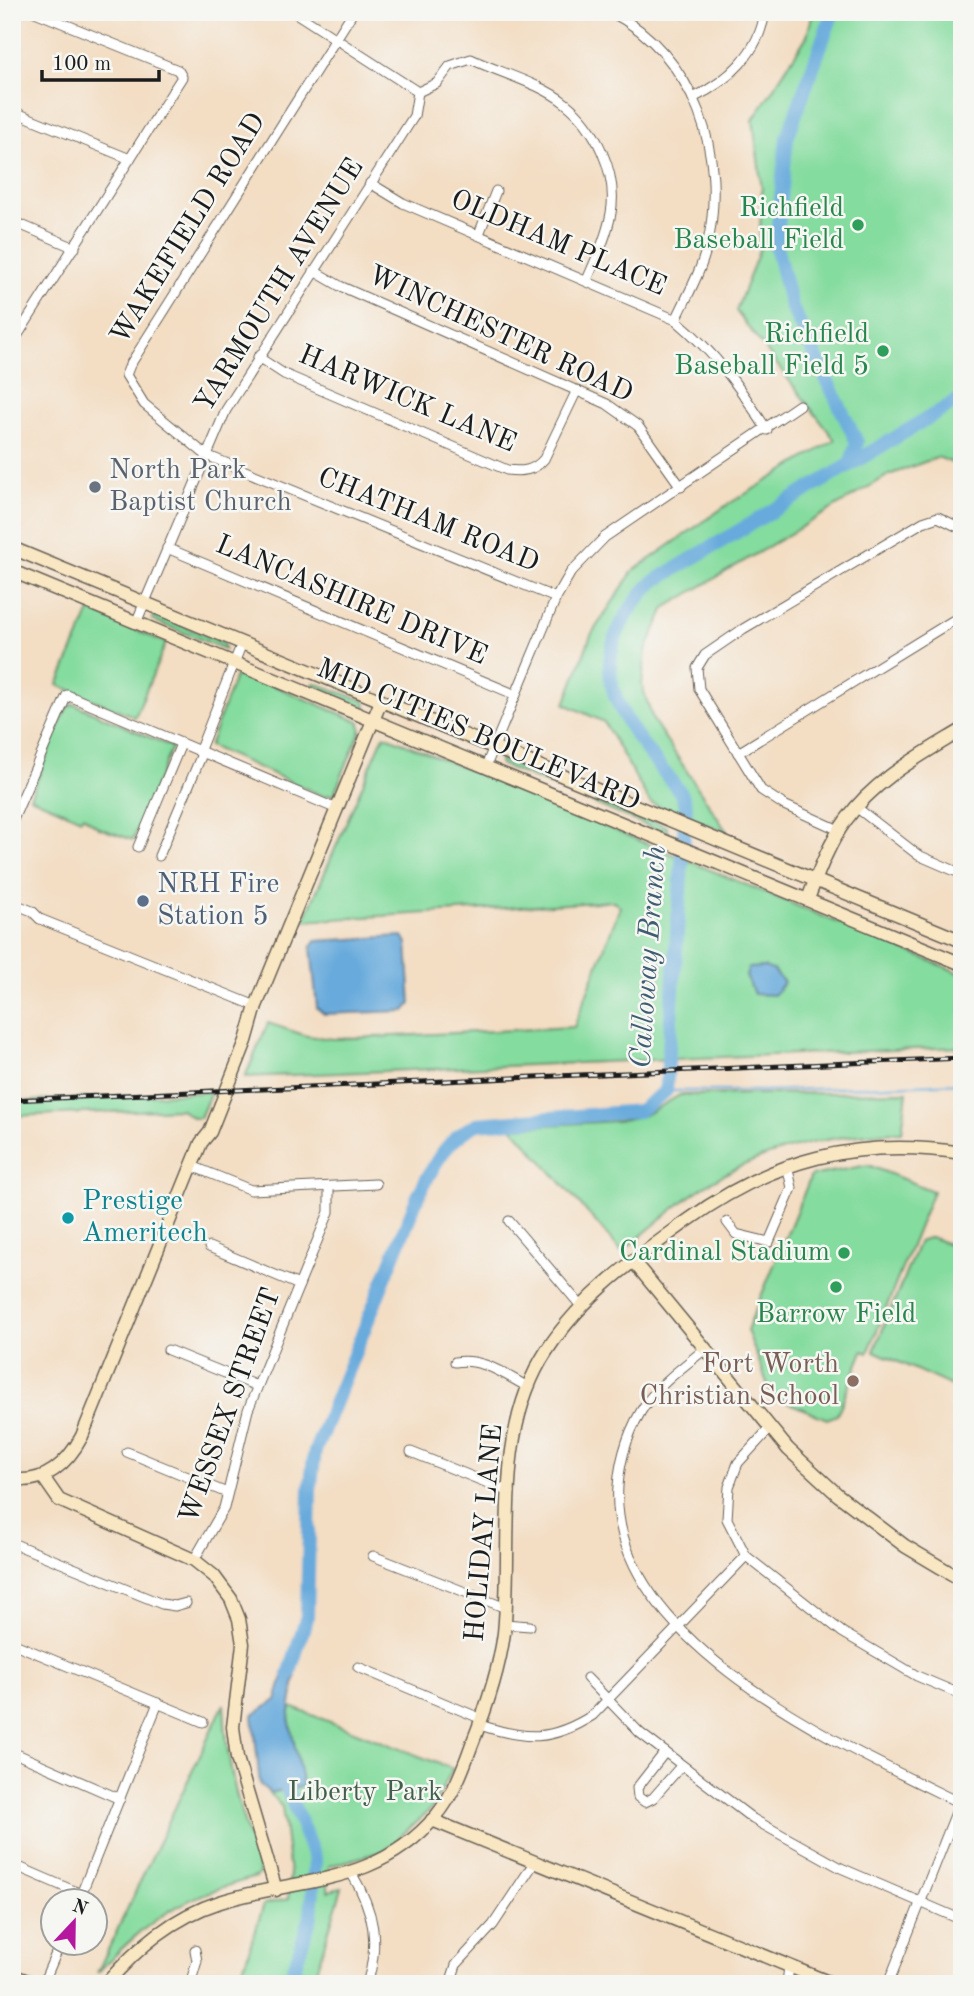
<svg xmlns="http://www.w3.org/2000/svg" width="974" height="1996" font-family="'Old Standard TT',serif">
<rect width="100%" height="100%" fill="#f6f6f2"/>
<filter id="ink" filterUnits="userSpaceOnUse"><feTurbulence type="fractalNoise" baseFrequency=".0143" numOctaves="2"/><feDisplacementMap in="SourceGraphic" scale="14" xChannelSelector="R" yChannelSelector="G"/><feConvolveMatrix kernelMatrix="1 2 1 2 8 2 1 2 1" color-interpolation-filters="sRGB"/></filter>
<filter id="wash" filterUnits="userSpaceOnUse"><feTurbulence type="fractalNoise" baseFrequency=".00686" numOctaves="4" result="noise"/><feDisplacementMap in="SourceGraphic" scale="28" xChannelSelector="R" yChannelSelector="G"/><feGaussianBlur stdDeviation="1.57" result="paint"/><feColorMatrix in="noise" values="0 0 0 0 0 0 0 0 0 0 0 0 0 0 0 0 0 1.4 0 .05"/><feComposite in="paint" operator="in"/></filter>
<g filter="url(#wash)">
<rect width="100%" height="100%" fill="#f3ddc3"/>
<g fill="#85dc9f" stroke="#507c5e" stroke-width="2">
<polygon points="813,12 962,12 962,467 938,457 889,475 665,608 646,650 642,685 653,720 727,832 650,803 604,722 565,704 591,635 633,571 727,505 835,440 736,311 759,251 762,190 753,120 807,36"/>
<polygon points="90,611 166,643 135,717 58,685"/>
<polygon points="154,615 223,642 225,649 157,622 152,619"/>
<polygon points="241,672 360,722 361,730 334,794 323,796 209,746 235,677"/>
<polygon points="314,683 365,701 366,708 313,687"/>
<polygon points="74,704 172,747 133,840 99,828 83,816 81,819 30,797 67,707"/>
<polygon points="384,735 962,974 962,1047 245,1077 268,1023 307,1036 334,1039 574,1027 620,907 614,901 304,921"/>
<polygon points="500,759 667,827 667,834 500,764"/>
<polygon points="211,1092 200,1118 193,1118 181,1109 12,1116 12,1102"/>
<path d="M907 1092 902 1132C831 1134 752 1151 693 1194 668 1212 645 1233 622 1252L512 1127 618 1121 645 1115 680 1095Z"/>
<polygon points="868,1165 933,1191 868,1353 863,1351 837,1415 827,1419 772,1396 747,1330 811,1176"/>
<polygon points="931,1237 962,1250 962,1385 956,1388 874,1351 919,1241"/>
<path d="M224 1704C226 1768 240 1812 260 1873L256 1877C178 1899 154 1915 97 1973Z"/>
<polygon points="291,1707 453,1769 432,1808 384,1851 329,1866 328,1891 342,1888 312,1984 238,1984 264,1904 288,1899 290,1874 282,1807 266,1789 271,1793 302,1785 289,1718"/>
</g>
<g fill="#68aadc" stroke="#42637c" stroke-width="2">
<polygon points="403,936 407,943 411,1004 405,1011 324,1014 317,1008 311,947 315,941"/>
<polygon points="764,967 773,970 784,982 774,995 754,994 746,976 749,968"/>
<polygon points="289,1657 298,1660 289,1718 303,1786 271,1793 260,1785 253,1715 276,1700"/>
</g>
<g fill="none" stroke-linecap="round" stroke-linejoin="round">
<polyline stroke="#68aadc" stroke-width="2.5" points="666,1091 765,1091 962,1083"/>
<g stroke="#68aadc" stroke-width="14">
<polyline points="833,12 787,138 776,246 791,306 857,442 851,463"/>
<path d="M289 1675 307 1616 310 1490 315 1451 418 1196C434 1165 445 1140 477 1124L639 1111 666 1091 686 806 681 793C621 719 571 667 653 582L962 398"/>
<polyline points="280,1771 315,1859 311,1916 289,1984"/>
</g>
</g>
</g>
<g filter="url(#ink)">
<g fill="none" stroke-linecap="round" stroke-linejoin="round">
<g stroke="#676056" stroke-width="11">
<g id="street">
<polyline points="294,12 418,92"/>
<polyline points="353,12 130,365 126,375 144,404 206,455 556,598"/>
<path d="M611 12C696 56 728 157 707 246 701 272 687 296 676 320"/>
<path d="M418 92 437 83 450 66 471 59C500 73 540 83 565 103 596 127 618 174 611 213 607 236 596 259 587 280"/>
<path d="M693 98C728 81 759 53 765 12"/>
<polyline points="12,111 130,159"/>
<path d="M370 183 403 203 676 320C716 354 739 386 767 430"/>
<polyline points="12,221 75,248"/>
<polyline points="479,234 496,191"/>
<polyline points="314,271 340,286 607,404 638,426 681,487"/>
<polyline points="12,344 182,77 178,70 35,12"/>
<path d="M258 357 284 374 507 470C522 472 534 471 544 459L577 390"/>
<polyline points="167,548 516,695"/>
<polyline points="136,623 226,410 414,116 418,92"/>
<polyline points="199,752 242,643"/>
<polyline points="738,753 962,615"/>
<polyline points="486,766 556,598 571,572 605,537 799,405"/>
<polyline points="856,807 918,855 962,874"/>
<polyline points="12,822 67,695 337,809"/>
<polyline points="839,830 784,805 761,790 699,689 697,668 705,655 743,629 923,522 938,517 962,529"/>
<polyline points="138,847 181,744"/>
<polyline points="159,856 202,754"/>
<polyline points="12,903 32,911 40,919 256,1006"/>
<polyline points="192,1166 251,1190 376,1184"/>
<polyline points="509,1221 581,1306"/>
<polyline points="727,1222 736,1234 769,1242 792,1188 787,1165"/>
<polyline points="209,1247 299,1285"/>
<path d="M706 1348C686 1365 663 1381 647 1402 630 1426 620 1457 618 1486 607 1642 846 1747 962 1804"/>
<polyline points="168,1350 257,1386"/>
<path d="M455 1362C482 1357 505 1375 528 1387"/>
<polyline points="770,1428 738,1463 729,1487 727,1519 746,1556 842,1632 917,1676 962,1695"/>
<polyline points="127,1452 227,1493"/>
<polyline points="411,1452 510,1492"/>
<polyline points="12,1543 162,1604 175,1606 186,1603"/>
<polyline points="373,1556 506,1608"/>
<polyline points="194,1560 224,1508 248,1410 329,1212 329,1187"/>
<polyline points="504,1624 530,1626"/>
<polyline points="12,1643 203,1722"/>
<polyline points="358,1667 482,1719"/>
<polyline points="587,1678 640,1733 753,1819 841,1868 962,1920"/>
<path d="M480 1725C525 1740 551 1742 593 1715L746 1556"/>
<polyline points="12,1752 120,1799"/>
<polyline points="665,1752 637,1788 638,1797 645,1802 653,1798 681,1766"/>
<polyline points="14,1865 81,1894"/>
<path d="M352 1874C374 1911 380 1942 367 1984"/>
<polyline points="78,1902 158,1703"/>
<polyline points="43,1984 60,1944"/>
<polyline points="190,1984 197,1961 195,1950"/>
<polyline points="450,1984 456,1965 493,1925 534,1863"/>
<polyline points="787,1984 789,1966"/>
<polyline points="888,1984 961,1800"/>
</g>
</g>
<g stroke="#676056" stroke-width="15">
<g id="secondary">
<polyline points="12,548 962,941"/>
<polyline points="12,571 962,964"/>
<path d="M808 899C818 873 829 843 846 820 874 780 921 755 962 730"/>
<polyline points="633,1261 788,1449 838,1495 905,1546 962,1580"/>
<polyline points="43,1477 59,1500 194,1560 214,1576 231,1599 239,1619 243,1644 233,1727 237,1758 276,1890"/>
<path d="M12 1479C44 1485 68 1463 82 1436L201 1143 210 1132 246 1041 256 1006 381 701"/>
<polyline points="432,1820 833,1984"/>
<polyline points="12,1975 35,1984"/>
<path d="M106 1984C138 1947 173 1917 220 1902 299 1877 376 1887 436 1816 453 1796 463 1769 472 1744 486 1709 499 1671 504 1633 513 1544 494 1441 541 1360 576 1300 632 1261 687 1221 772 1159 858 1137 962 1153"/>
</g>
</g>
<use href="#street" stroke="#fff" stroke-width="9"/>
<use href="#secondary" stroke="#f9e7c3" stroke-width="12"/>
<g stroke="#1c1c1c" stroke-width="5">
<polyline id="rail" points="12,1100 962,1058"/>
</g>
<use href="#rail" stroke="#f6f6f2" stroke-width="2.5" stroke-dasharray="8" stroke-linecap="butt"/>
</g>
</g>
<g fill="#2e9e5b" stroke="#f6f6f2" stroke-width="2.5">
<circle cx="858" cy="225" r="7"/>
<circle cx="883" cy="351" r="7"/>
<circle cx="844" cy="1253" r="7"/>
<circle cx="836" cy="1287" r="7"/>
</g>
<circle fill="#6b7280" stroke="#f6f6f2" stroke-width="2.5" cx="95" cy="487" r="7"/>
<circle fill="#5c6f8a" stroke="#f6f6f2" stroke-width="2.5" cx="143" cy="901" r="7"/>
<circle fill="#0f9aa8" stroke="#f6f6f2" stroke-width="2.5" cx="68" cy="1218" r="7"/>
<circle fill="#8d6e63" stroke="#f6f6f2" stroke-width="2.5" cx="853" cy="1381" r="7"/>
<g text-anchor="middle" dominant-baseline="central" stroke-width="5" stroke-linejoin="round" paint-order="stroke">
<g font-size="28" fill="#27864d" stroke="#f6f6f2" text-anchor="end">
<text x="844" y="209">Richfield<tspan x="844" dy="32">Baseball Field</tspan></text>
<text x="869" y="335">Richfield<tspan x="869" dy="32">Baseball Field 5</tspan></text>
<text x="830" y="1253">Cardinal Stadium</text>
<text x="836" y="1315" text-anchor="middle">Barrow Field</text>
</g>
<g font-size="28" fill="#1c1c1c" stroke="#f6f6f2">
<text transform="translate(189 229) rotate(-58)">WAKEFIELD ROAD</text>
<text transform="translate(558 244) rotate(23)">OLDHAM PLACE</text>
<text transform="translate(280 286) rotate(-58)">YARMOUTH AVENUE</text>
<text transform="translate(500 335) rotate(25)">WINCHESTER ROAD</text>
<text transform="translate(407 400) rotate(23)">HARWICK LANE</text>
<text transform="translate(428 521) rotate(22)">CHATHAM ROAD</text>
<text transform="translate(351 601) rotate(23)">LANCASHIRE DRIVE</text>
<text transform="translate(478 736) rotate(23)">MID CITIES BOULEVARD</text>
<text transform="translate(231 1406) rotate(-70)">WESSEX STREET</text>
<text transform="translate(485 1533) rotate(-85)">HOLIDAY LANE</text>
</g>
<g font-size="28" fill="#5b616d" stroke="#f6f6f2" text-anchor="start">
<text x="109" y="471">North Park<tspan x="109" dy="32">Baptist Church</tspan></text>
</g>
<g font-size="28" fill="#4e5e75" stroke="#f6f6f2" text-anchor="start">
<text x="157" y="885">NRH Fire<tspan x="157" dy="32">Station 5</tspan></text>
</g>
<g font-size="28" fill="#0d838f" stroke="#f6f6f2" text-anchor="start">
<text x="82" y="1202">Prestige<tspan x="82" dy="32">Ameritech</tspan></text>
</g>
<g font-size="28" fill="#785e54" stroke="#f6f6f2" text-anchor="end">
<text x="839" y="1365">Fort Worth<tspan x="839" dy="32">Christian School</tspan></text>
</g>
<g font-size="28" fill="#415f4a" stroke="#f6f6f2">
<text x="365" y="1793">Liberty Park</text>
</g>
<g font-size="30" font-style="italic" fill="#3e5c72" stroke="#f6f6f2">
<text transform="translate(649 957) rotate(-86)">Calloway Branch</text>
</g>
</g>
<rect width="974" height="1996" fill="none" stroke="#f6f6f2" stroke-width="42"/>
<g transform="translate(74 1922) rotate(22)"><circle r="33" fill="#f6f6f2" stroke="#9f9f9c" stroke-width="2"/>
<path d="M0-5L12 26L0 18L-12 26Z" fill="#b5179e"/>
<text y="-10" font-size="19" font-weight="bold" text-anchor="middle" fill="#1c1c1c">N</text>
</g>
<path d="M42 70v10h117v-10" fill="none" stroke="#1c1c1c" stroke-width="3.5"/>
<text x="52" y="70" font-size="21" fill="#1c1c1c" stroke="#f6f6f2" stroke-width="5" paint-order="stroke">100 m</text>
</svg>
